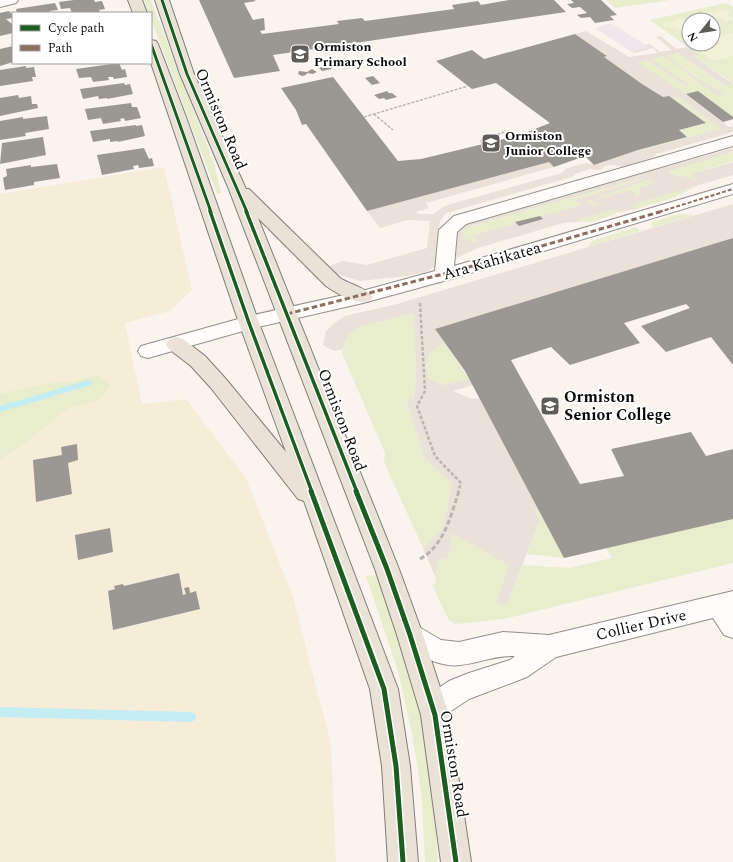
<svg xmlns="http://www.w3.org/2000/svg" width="733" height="862" font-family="Spectral,serif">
<rect width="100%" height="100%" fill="#f9f4ed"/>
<polygon fill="#efe7eb" points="611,23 649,47 632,52 595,28"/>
<polygon fill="#f6edd9" points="164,167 192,290 170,311 125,323 142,404 186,399 246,478 293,597 331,744 336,862 0,862 0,194"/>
<g fill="#e7edcd" fill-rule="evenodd">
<polygon points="144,0 151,0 214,163 221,193 217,194 151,19 151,13 149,13"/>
<polygon points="606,0 670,0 615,8"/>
<path d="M726 3 733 7V83L693 55H699L650 20ZM689 20H713V44H689Z"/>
<polygon points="678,53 724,86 733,84 733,117 698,92 686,94 638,63 647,60 687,87 689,86 652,59 664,56 718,95 723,94 666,56"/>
<polygon points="679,97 722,129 641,150 641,149 679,130 705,124 672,98"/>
<polygon points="733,152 733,161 691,174 698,179 692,180 686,176 677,177 669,170"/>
<polygon points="642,178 643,179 576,200 580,205 474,235 477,242 470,242 461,239 464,230 468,227"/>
<polygon points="650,179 655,183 638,188 641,195 593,201 598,204 594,206 586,202"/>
<polygon points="696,186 673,198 636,209 631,205"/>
<polygon points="615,209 621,212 592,222 577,222 577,221"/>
<polygon points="682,214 695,215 654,227 651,223 675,215"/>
<polygon points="636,227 640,231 588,247 591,242 595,240"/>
<polygon points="411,314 414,316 416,381 412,399 406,402 425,458 452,484 443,529 423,548 384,462 385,453 342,353 349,334 359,327"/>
<path d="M444 342 469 379 442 385 429 379C423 357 427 355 444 342Z"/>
<polygon points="98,375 111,384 106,392 98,400 67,409 21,446 0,459 0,394 44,384 76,381"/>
<polygon points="539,510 564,558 527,554 540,521 535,513"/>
<polygon points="733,519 733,563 504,619 455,624 449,620 432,585 436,584 435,576 440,558 447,560 453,534 509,565 496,602 506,607 523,565 569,568 612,558 606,548"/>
<polygon points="378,575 413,675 431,768 438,862 425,862 422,799 413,738 398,671 366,576"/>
</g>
<g fill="#f0f1d6">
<polygon points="720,9 732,12 728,15 733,19 733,20 726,22 718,18 707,17 705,12 716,12"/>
<polygon points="678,18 689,21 685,26 689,28 689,31 683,33 675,28 664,27 663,22 674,22"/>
<polygon points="733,33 733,56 714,61 689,44 713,44 713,38"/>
</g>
<g fill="#e9e2d8" fill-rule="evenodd">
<polygon points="586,31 629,57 658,53 653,48 635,53 632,52 648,47 645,45 650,44 660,52 672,50 656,37 661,36 676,49 688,47 700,55 694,56 733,84 725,86 678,53 667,56 693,75 724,94 718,96 664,56 652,59 690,86 687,87 647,60 639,63 686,94 729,127 733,126 733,132 656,154 653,157 623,167 611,165 606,166 599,170 590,169 575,174 572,177 446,213 440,221 435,267 426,272 407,276 360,281 343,276 331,271 326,267 343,261 367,265 427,248 430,221 407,220 380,228 367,211 549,162 554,167 426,203 429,208 416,212 418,214 434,214 444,206 562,173 565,169 582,164 588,163 595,165 638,150 642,150 721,129 679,97 672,98 669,96 663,97 642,84 604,57 607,55 575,34"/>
<path d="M733 148V152L669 171 677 177 686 176 692 180 697 179 691 174 733 162V175L632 205 636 209 621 212 615 209 577 221V222L563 223 478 248 454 259 455 229 462 225 628 177V173L659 164 669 166ZM642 178 643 179 576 200 580 205 474 235 477 242H470L468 238 461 239 464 230 468 227ZM650 179 655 183 638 188 641 195 636 196 631 190 592 201 598 204 594 206 587 202Z"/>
<polygon points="733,204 733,238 435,329 444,342 429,354 426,366 429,379 442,385 469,379 473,385 453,391 472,399 479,398 539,510 535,513 540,520 506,607 496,602 509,565 453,534 447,560 440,558 435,576 423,548 443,529 452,484 425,458 406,402 413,398 416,381 414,316 410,314 359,327 349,334 343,349 334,351 323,345 326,331 337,321 345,316 397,304"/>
</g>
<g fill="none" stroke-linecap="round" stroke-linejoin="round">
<g fill="#c4ecf3" fill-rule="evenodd">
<polygon points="88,380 91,381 92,383 91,385 0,412 0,406"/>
<polygon points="0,707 191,712 195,714 196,717 195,720 191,722 0,717"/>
</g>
</g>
<g fill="#9b9793">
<polygon points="74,0 94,0 95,2 102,1 105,9 99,10 100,13 72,13 70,8 61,9 59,2"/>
<polygon points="199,0 254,0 256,1 244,3 253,20 264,18 265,30 260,31 262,34 339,24 337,21 362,18 365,21 454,9 452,5 478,1 481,5 509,0 554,0 566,12 273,55 280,71 234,78"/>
<polygon points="571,0 601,0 617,15 610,16 614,20 595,23 590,17 581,18 577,15 587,13 580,7 572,8 567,4 574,3"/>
<polygon points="55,3 58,10 49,11 50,13 17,13 16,9"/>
<polygon points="9,11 13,15 13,18 6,19 13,25 13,33 0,36 0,13"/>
<polygon points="575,34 607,56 604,57 642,84 663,97 669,96 706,123 679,130 687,137 638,150 594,165 585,156 554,167 549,162 367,211 306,124 302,125 296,110 281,88 333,77 398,161 421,159 520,135 550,123 496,83 472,89 436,61 472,50 484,59"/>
<polygon points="13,46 13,62 0,66 0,49"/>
<polygon points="119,63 122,70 125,69 127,77 114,79 113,77 108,77 109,80 93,82 91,77 79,78 76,69"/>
<polygon points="328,65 332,69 322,71 318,67"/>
<polygon points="26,66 26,68 34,67 36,77 32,77 33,81 0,86 0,70"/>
<polygon points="312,69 317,72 313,74 307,73 306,75 302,76 298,74 299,71 307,72"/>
<polygon points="373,76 380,83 372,85 365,78"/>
<polygon points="124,83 125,85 130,84 133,94 107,99 107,98 99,99 98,96 83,99 80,89"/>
<polygon points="387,91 389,93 392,93 397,97 386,100 384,98 379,99 374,95"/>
<polygon points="698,91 733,117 733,119 723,122 686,94"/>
<polygon points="18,95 19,98 31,96 32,104 37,104 38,108 0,116 0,98"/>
<polygon points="131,103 132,107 137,107 141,118 125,121 124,118 120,119 121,121 103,124 101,118 88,120 85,109"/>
<polygon points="47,116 49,129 25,133 26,136 0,140 0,121 23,117 23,119"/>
<polygon points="136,125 136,126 142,125 145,136 118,142 118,141 110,142 110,139 93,142 90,131"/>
<polygon points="43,137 46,155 0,164 2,143"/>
<polygon points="144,148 149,159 152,158 154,166 139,168 138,165 133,166 134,169 102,175 97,155"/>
<polygon points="57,164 60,178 34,182 34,185 5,190 3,178 7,176 6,169 31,165 31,167"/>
<polygon points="540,216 543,219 519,226 515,222"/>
<polygon points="733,238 733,365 711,337 666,352 641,326 690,308 686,304 624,323 640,343 570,365 551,347 511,360 580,484 624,476 611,449 691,432 706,456 733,449 733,519 564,558 465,371 435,329"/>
<polygon points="77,444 78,460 68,463 72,494 36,502 33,460 62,455 61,447"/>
<polygon points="110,528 113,552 78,560 75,535"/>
<polygon points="179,573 183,595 186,594 184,588 189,587 190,593 196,591 200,609 113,630 108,591 115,589 114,586 123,584 124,586"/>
</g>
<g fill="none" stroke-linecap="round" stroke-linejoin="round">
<g stroke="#928f8c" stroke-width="2">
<g id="minor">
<polygon points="0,0 18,0 16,3 0,7"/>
<polygon points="733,136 733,146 466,224 457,232 454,266 733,184 733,194 451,279 363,303 250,329 148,358 141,356 138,351 141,346 249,316 362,291 435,271 439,230 454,216"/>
<path d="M733 591V638L724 635 713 618 556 657 527 677 469 699 451 711 445 724 435 728 425 724 421 715 431 693 449 681 469 673 510 660 515 656C496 655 479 663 460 665 447 667 431 661 419 655 409 649 402 645 397 635L401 627 410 624 419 627 441 640 459 642 503 632 549 635Z"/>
</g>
</g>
<g stroke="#7f7d7a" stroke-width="2">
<g id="major">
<polygon points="128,0 142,0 147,13 133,13"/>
<path d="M155 0H169L194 74 246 189H249L340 278C349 284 367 288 373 297L370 301C355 305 338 294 326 286L258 218 399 569 423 635 449 715 471 862H441L421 715 397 635 375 569 228 187 180 74Z"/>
<polygon points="151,40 156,41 158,44 186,117 259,323 398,689 410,766 418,862 388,862 382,766 370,689 304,501 298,499 211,388 191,366 169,349 166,344 169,339 176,337 183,339 205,356 225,378 286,452 239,323 151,63"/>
</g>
</g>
<g stroke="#b7b6b5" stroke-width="1.5" stroke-dasharray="3 1.5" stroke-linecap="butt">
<polyline points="374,114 393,130"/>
<polyline points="364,117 468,86"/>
<polyline points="483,144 480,141 504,132"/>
</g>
<polyline stroke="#b7b6b5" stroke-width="2.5" stroke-dasharray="3.5 2" stroke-linecap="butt" points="420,303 425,391 417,406 435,456 461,483 458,492"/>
<path stroke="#b7b6b5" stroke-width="3" stroke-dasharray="5 2.5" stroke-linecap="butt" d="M420 559C444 546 451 515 459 491"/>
<use href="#minor" fill="#fefdfc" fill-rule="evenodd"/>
<use href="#major" fill="#ebe2d7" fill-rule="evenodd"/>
<polyline stroke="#8d6e63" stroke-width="2" stroke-dasharray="4 2" stroke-linecap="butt" points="659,212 733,189"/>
<polyline stroke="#8d6e63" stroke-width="3" stroke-dasharray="5.5 3" stroke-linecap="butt" points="287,314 455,271 663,211"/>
<g stroke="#fff" stroke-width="4.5">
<g id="cycleway-far2">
<polyline points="162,0 187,74 247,212"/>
<polyline points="151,44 211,212"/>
</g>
</g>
<g stroke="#fff" stroke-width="6">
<g id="cycleway-far1">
<polyline points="210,211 249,323 312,492"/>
<polyline points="246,211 357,492"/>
</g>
</g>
<g stroke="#fff" stroke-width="8">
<g id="cycleway">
<polyline points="311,491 384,689 396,766 403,862"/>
<polyline points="356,491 387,569 410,635 435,715 456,862"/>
</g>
</g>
<use href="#cycleway-far2" stroke="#1b5e20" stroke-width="3"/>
<use href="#cycleway-far1" stroke="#1b5e20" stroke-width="3.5"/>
<use href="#cycleway" stroke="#1b5e20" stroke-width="5"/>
</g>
<defs>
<g id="school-square" transform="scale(1)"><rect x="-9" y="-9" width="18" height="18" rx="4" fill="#5e5c59" stroke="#fff"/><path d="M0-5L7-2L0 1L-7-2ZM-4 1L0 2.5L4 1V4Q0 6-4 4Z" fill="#fff"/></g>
</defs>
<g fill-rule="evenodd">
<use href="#school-square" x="300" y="54"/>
<use href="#school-square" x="491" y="143"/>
<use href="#school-square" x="550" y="406"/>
</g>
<g text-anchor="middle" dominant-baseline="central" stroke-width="4" stroke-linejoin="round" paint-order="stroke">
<g font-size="13" font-weight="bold" fill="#0a0a0a" stroke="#fff" text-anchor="start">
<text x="314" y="47">Ormiston<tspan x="314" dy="15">Primary School</tspan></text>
<text x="505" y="136">Ormiston<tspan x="505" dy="15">Junior College</tspan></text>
</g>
<g font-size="16" fill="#0a0a0a" stroke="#fff">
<text transform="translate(221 119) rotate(67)">Ormiston Road</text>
<text transform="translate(492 261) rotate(-16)">Ara Kahikatea</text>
<text transform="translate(342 420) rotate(69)">Ormiston Road</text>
<text transform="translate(641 625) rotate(-13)">Collier Drive</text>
<text transform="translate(454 764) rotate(81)">Ormiston Road</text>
</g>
<g font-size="16" font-weight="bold" fill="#0a0a0a" stroke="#fff" text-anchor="start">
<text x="564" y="397">Ormiston<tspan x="564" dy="18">Senior College</tspan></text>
</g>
</g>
<rect x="12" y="12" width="140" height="52" fill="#ffffff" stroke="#9d9d9d"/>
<rect x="20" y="25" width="20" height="6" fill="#1b5e20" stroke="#9d9d9d"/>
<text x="48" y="32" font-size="12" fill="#0a0a0a">Cycle path</text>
<rect x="20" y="45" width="20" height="6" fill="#8d6e63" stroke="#9d9d9d"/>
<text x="48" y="52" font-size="12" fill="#0a0a0a">Path</text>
<g transform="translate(701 32) rotate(240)"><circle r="19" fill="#ffffff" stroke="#9d9d9d"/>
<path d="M0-3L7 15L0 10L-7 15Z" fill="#5e5c59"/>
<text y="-6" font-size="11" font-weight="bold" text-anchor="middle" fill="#0a0a0a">N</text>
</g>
</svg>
